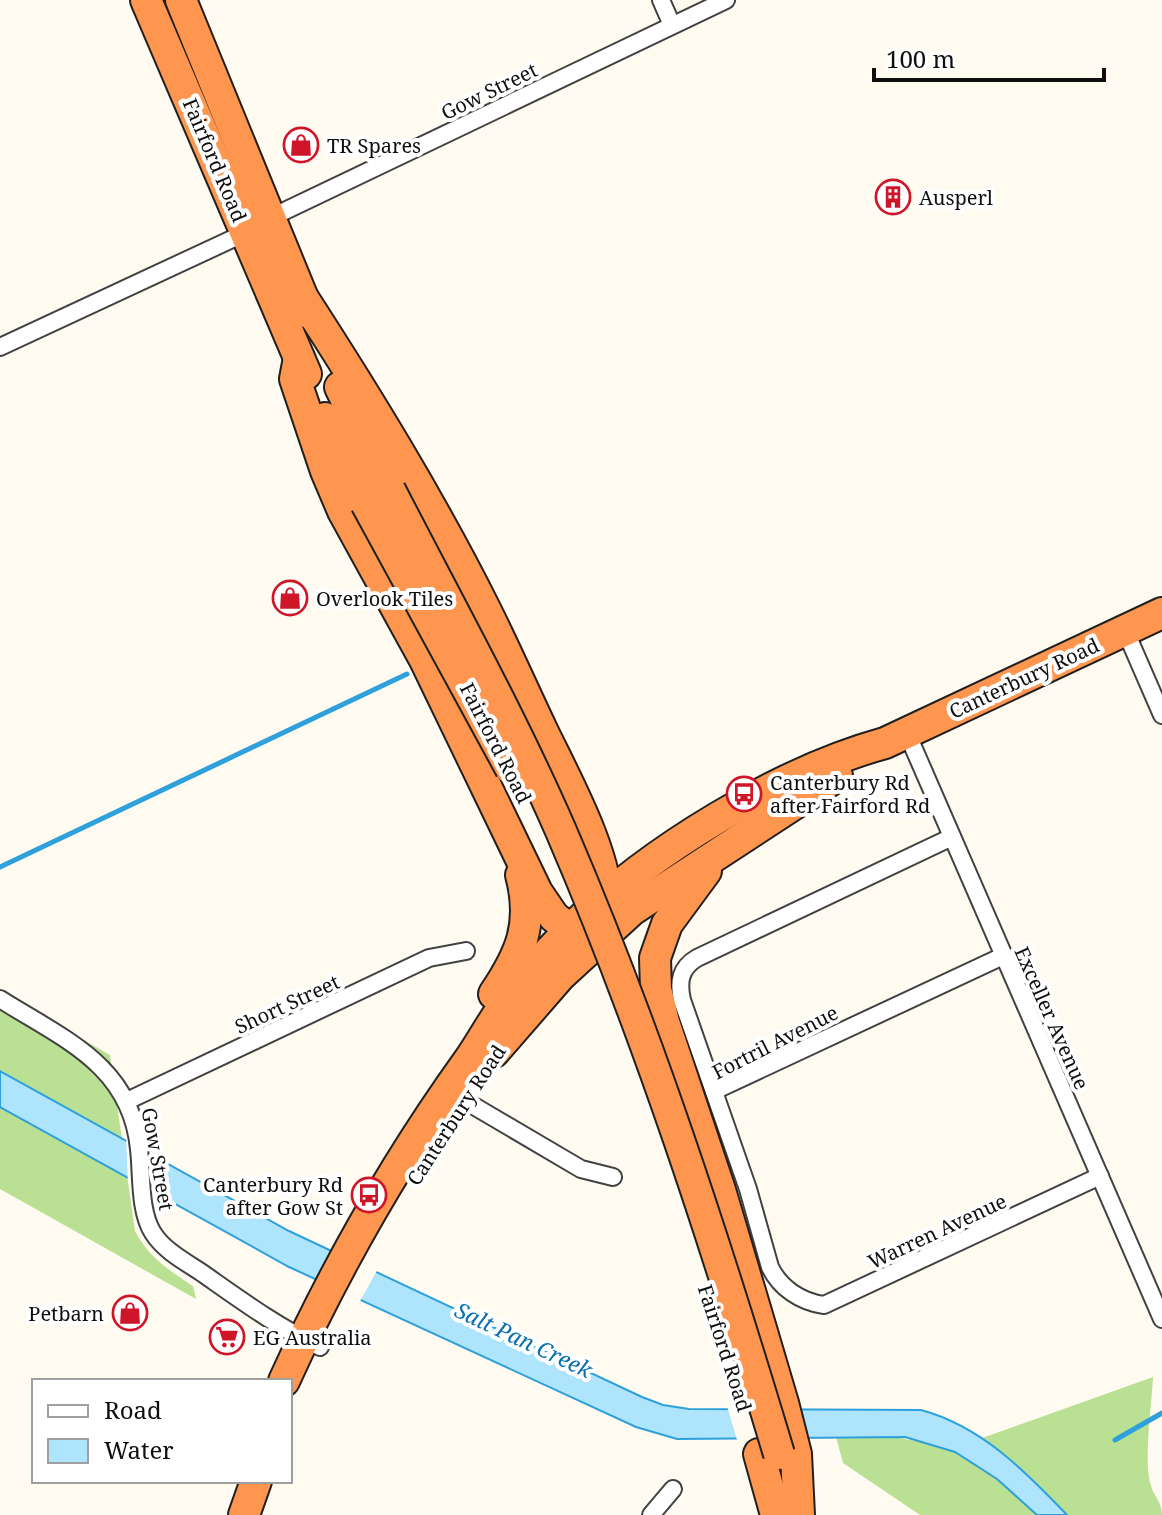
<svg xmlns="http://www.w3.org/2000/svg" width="1162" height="1515" font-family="'Noto Serif',serif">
<rect width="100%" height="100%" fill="#fffbf1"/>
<g fill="#bae193">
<path d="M0 992 110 1055 135 1231C149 1258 169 1270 193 1286L196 1299 0 1189Z"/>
<path d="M1153 1377C1152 1403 1143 1464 1151 1486 1154 1497 1162 1502 1162 1515H920L843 1463 833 1426 954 1448Z"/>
</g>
<path fill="#afe4fd" stroke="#2ea0dc" stroke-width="2" d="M0 1071 289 1231 642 1397 663 1405 689 1409 921 1410C981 1426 1025 1471 1067 1515H1037L997 1479 955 1452 905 1437 677 1439 636 1427 289 1267 0 1107Z"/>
<g fill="#fffbf1">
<polygon points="126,1137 156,1154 161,1202 128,1184"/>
<polygon points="340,1249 379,1267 359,1303 319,1286"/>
<polygon points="788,1405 800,1442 738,1443 727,1406"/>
</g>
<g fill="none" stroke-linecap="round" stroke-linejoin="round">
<g stroke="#2ea0dc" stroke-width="5">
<polyline points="0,867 407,674"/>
<polyline points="1115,1440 1162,1413"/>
</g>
<g stroke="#424242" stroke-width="20">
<g id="street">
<polyline points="661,0 672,25"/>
<polyline points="270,218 726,0"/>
<polyline points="0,347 245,233"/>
<polyline points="1125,630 1162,715"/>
<polyline points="907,733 1162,1319"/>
<path d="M952 837 697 958C680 968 678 982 682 1000L748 1189 770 1267C780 1288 801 1302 824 1305L1100 1176"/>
<path d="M0 999C63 1039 131 1065 139 1149 142 1175 139 1211 153 1233 165 1252 188 1263 205 1275 242 1301 279 1328 320 1347"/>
<polyline points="714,1091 1003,956"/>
<polyline points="462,1099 581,1169 613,1177"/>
<polyline points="127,1101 429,958 466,951"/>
<polyline points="651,1515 673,1489"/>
</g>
</g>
<g stroke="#202020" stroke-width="34">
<g id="highway">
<polyline points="146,0 306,374"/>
<polyline points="181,0 309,313"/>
<path d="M301 295C367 397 431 501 485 609 505 649 523 690 542 730 565 778 610 858 607 911"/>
<polyline points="299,358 295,379 326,471 343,511 425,660 537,892 554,917 584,940"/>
<polyline points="340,387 390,490"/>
<polyline points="325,418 366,503"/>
<polyline points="706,871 667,924 655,958 656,989 664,1022 720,1190 783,1403 796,1454 799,1515"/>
<path d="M494 994C521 954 534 924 521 875"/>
<polyline points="494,1052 560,976 632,910 837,776"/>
<path d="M284 1381C335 1269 397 1160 469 1060 483 1040 494 1018 509 999 528 973 551 949 573 927 651 850 780 772 885 743L1162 613"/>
<polyline points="759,1454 776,1515"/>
<polyline points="244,1515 256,1481"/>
</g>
</g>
<use href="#street" stroke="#fff" stroke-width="16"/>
<use href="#highway" stroke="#ff964f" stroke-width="30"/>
<g stroke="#202020" stroke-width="34" stroke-linecap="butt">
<g id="highway-bridge">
<path d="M390 490C448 603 510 714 561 831 648 1033 716 1244 779 1454"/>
<polyline points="366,503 511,769"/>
</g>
</g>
<use href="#highway-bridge" stroke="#ff964f" stroke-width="30"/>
</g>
<defs>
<g id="shop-ring" transform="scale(1.8)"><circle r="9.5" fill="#fff" stroke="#cf1629" stroke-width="1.5"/><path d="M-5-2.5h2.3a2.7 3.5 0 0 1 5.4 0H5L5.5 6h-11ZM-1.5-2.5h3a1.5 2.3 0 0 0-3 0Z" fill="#cf1629"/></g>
<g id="building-ring" transform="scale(1.8)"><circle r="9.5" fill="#fff" stroke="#cf1629" stroke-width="1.5"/><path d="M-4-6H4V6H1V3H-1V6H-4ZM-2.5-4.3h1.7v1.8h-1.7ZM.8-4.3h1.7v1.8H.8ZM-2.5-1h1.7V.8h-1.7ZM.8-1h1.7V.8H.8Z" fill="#cf1629"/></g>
<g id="bus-ring" transform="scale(1.8)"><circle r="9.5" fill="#fff" stroke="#cf1629" stroke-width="1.5"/><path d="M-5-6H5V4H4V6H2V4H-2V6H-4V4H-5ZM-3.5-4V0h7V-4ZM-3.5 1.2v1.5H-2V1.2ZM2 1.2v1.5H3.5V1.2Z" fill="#cf1629"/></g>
<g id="supermarket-ring" transform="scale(1.8)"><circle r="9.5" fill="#fff" stroke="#cf1629" stroke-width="1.5"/><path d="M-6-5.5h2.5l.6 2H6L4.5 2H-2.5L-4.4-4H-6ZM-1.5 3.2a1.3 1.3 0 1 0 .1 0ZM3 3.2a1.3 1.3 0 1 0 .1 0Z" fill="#cf1629"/></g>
</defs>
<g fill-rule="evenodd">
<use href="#shop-ring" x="301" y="145"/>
<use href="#building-ring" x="893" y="197"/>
<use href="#shop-ring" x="290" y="598"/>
<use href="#bus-ring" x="744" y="794"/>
<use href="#bus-ring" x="369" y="1195"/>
<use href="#shop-ring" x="130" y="1313"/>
<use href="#supermarket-ring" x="227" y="1337"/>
</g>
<g text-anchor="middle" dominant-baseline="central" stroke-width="8" stroke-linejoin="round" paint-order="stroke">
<g font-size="20" fill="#0f0f0f" stroke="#fff">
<text transform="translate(489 91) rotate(-26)">Gow Street</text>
<text transform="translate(215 160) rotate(67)">Fairford Road</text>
<text transform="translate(1024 678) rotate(-25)">Canterbury Road</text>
<text transform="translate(496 743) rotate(63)">Fairford Road</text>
<text transform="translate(287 1004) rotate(-25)">Short Street</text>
<text transform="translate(1052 1018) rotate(66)">Exceller Avenue</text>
<text transform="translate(775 1042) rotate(-27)">Fortril Avenue</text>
<text transform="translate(456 1115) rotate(-57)">Canterbury Road</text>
<text transform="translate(158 1159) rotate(80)">Gow Street</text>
<text transform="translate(937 1231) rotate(-25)">Warren Avenue</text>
<text transform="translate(725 1348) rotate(72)">Fairford Road</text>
</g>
<g font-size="20" fill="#0f0f0f" stroke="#fff" text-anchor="start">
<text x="327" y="145">TR Spares</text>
<text x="919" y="197">Ausperl</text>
<text x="316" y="598">Overlook Tiles</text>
<text x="770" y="782">Canterbury Rd<tspan x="770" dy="23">after Fairford Rd</tspan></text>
<text x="343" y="1184" text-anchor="end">Canterbury Rd<tspan x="343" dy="23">after Gow St</tspan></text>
<text x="104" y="1313" text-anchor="end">Petbarn</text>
<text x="253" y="1337">EG Australia</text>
</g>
<g font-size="22" font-style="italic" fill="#0970b0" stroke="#fff">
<text transform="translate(524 1339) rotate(25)">Salt Pan Creek</text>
</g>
</g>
<rect x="32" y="1379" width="260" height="104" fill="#ffffff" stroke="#9f9f9f" stroke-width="2"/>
<rect x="48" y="1405" width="40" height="12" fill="#ffffff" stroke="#9f9f9f" stroke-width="2"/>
<text x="104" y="1419" font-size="24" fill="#0f0f0f">Road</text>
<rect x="48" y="1439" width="40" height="24" fill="#afe4fd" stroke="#9f9f9f" stroke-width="2"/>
<text x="104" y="1459" font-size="24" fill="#0f0f0f">Water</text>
<path d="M874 68v12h230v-12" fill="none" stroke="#0f0f0f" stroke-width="4"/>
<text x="886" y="68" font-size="24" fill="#0f0f0f" stroke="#ffffff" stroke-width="6" paint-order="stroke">100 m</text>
</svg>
